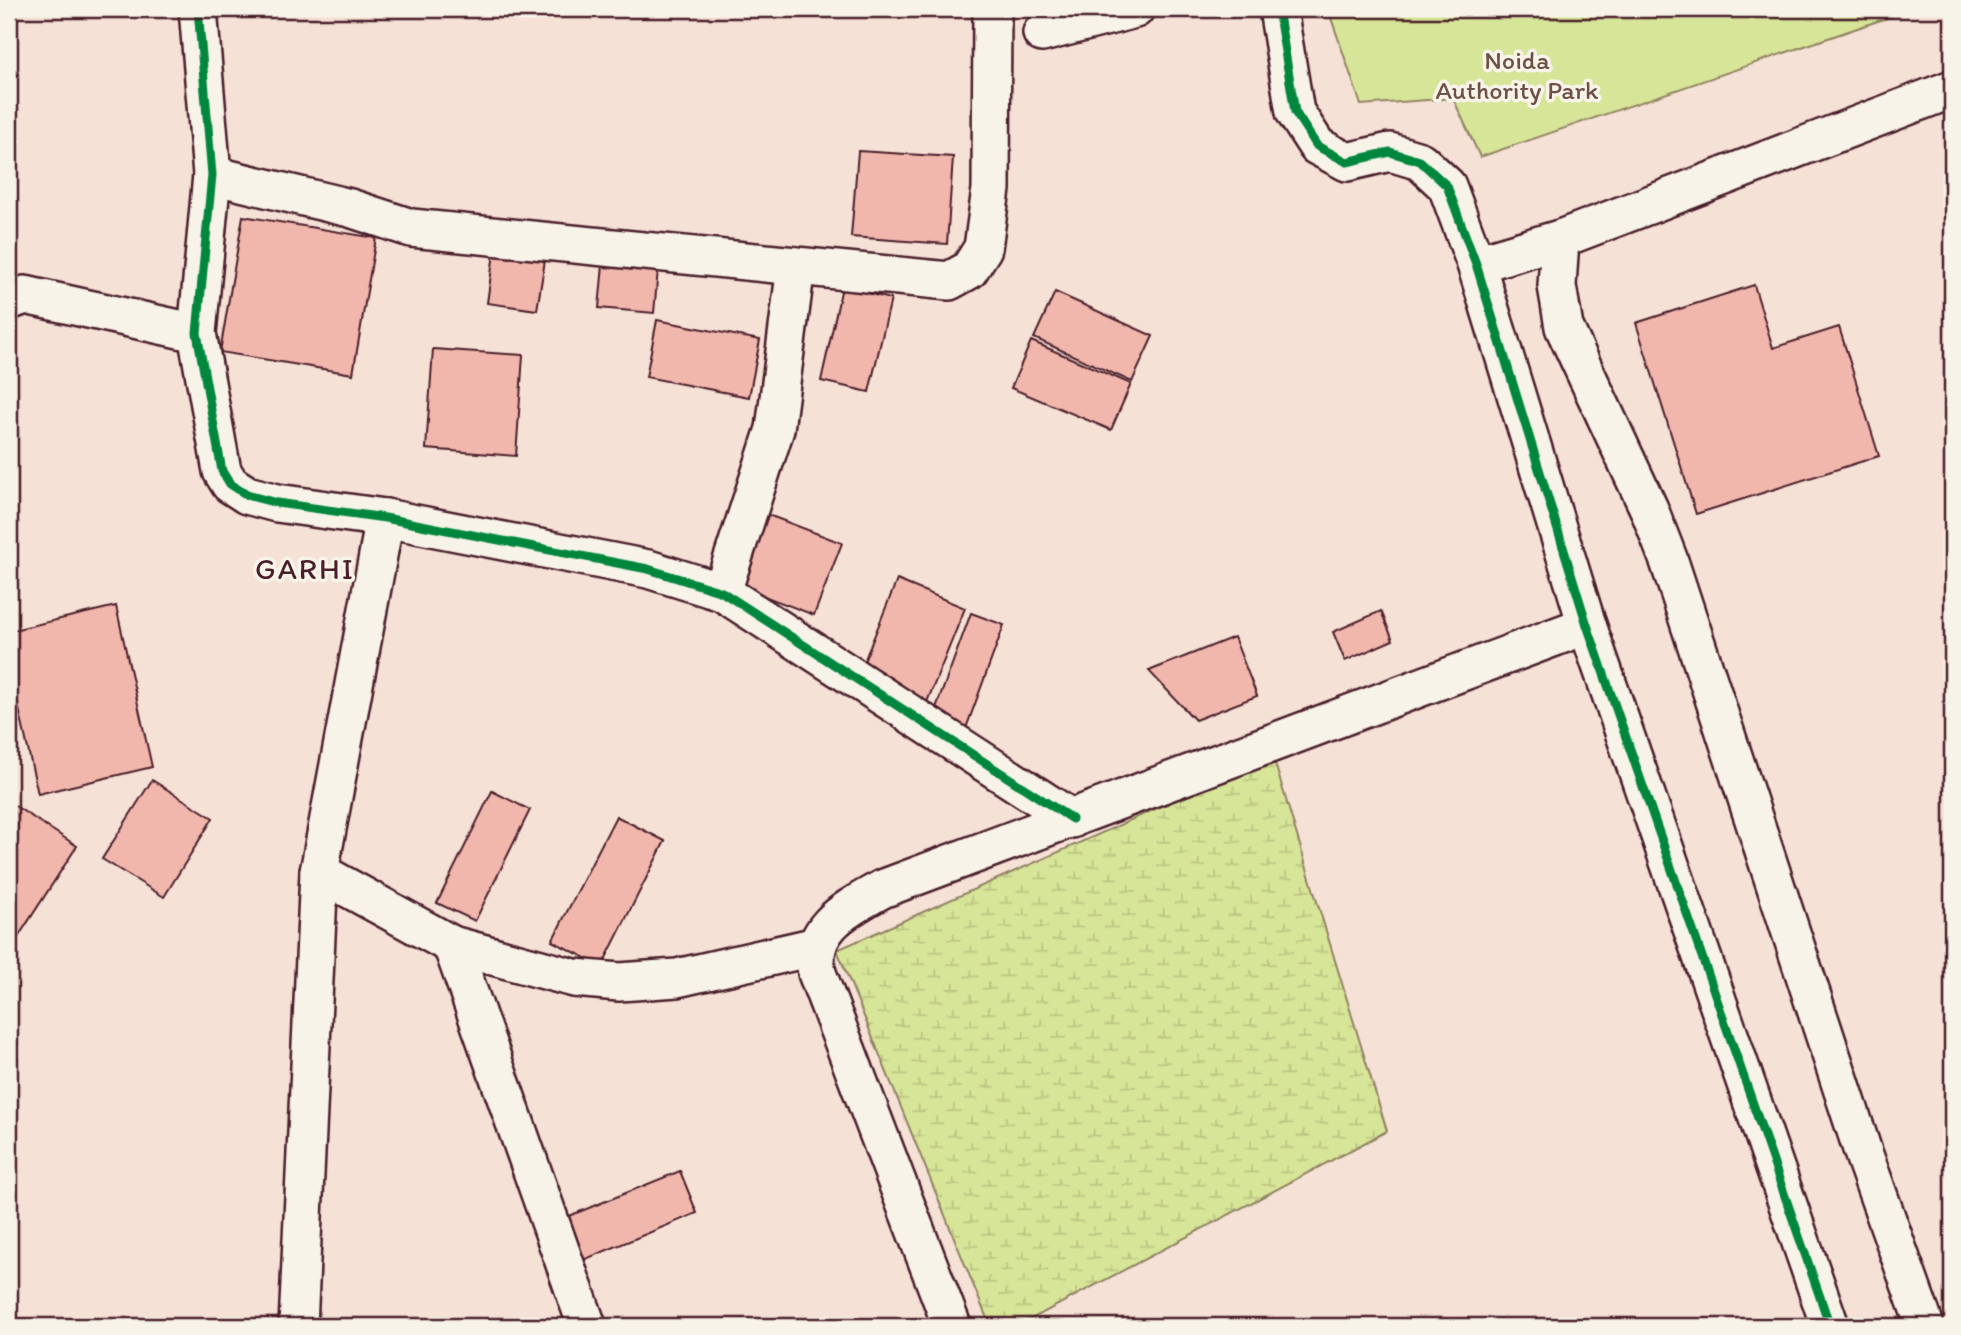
<svg xmlns="http://www.w3.org/2000/svg" width="1961" height="1335" font-family="Itim,sans-serif">
<defs>
<pattern id="wetland-marsh" width="20" height="14" patternUnits="userSpaceOnUse" patternTransform="scale(1.75)"><rect width="20" height="14" fill="#d7e598"/><path d="M1 5h8M5 5V1M11 12h8M15 12V8" fill="none" stroke="#bac483"/></pattern>
</defs>
<rect width="100%" height="100%" fill="#f5e1d6"/>
<filter id="ink" filterUnits="userSpaceOnUse"><feTurbulence type="fractalNoise" baseFrequency=".0143" numOctaves="2"/><feDisplacementMap in="SourceGraphic" scale="14" xChannelSelector="R" yChannelSelector="G"/><feConvolveMatrix kernelMatrix="1 2 1 2 8 2 1 2 1" color-interpolation-filters="sRGB"/></filter>
<g filter="url(#ink)">
<polygon fill="url(#wetland-marsh)" stroke="#908262" stroke-width="2" points="1273,757 1387,1131 1018,1326 990,1326 837,950"/>
<polygon fill="#d7e598" stroke="#908262" stroke-width="2" points="1328,9 1913,9 1480,157 1453,98 1361,105"/>
<g fill="#f1b7ac" stroke="#4a1f2b" stroke-width="2">
<polygon points="858,151 953,157 947,244 851,237"/>
<polygon points="243,216 376,238 353,374 220,352"/>
<polygon points="494,253 545,260 537,310 487,303"/>
<polygon points="603,265 658,269 654,313 599,308"/>
<polygon points="1754,285 1773,348 1839,327 1879,456 1696,514 1636,323"/>
<polygon points="842,287 891,299 869,392 821,381"/>
<polygon points="1055,292 1153,336 1132,382 1034,338"/>
<polygon points="657,320 760,340 749,397 646,377"/>
<polygon points="1031,341 1131,384 1111,430 1011,388"/>
<polygon points="433,349 523,355 516,456 426,449"/>
<polygon points="763,513 842,543 814,615 735,585"/>
<polygon points="897,580 965,608 927,702 859,674"/>
<polygon points="116,606 152,767 38,794 9,664 9,631"/>
<polygon points="1381,611 1393,640 1345,661 1333,632"/>
<polygon points="971,613 1004,625 965,731 932,719"/>
<polygon points="1234,637 1257,696 1195,720 1149,671"/>
<polygon points="152,780 213,818 164,897 102,859"/>
<polygon points="492,791 530,810 475,921 437,903"/>
<polygon points="9,802 77,846 9,951"/>
<polygon points="616,816 665,841 602,966 552,941"/>
<polygon points="680,1171 697,1213 581,1261 564,1218"/>
</g>
<g fill="none" stroke-linecap="round" stroke-linejoin="round">
<g stroke="#4a1f2b" stroke-width="42">
<g id="street">
<polyline points="198,9 212,175 197,333 222,471 230,484 247,495 277,503 385,518 648,569 722,592 1072,819"/>
<polyline points="1278,9 1295,112 1317,146 1347,162 1390,152 1420,161 1447,186 1476,264 1587,625 1830,1326"/>
<polyline points="1042,33 1135,9"/>
<polyline points="212,175 350,208 411,228 949,281 969,270 983,248 991,189 992,9"/>
<polyline points="1560,239 1557,286 1564,327 1649,509 1669,561 1864,1155 1925,1326"/>
<polyline points="1476,264 1560,239 1952,89"/>
<polyline points="9,301 25,295 197,333"/>
<polyline points="722,592 775,429 796,266"/>
<polyline points="319,872 452,945 574,978 619,982 677,978 817,946"/>
<polyline points="452,945 587,1326"/>
<polyline points="298,1326 319,872 385,518"/>
<path d="M952 1326 817 973C807 927 849 908 882 889L1587 625"/>
</g>
</g>
<use href="#street" stroke="#f7f3e8" stroke-width="37"/>
<g stroke="#f7f3e8" stroke-width="13">
<g id="cycleway">
<polyline points="198,9 212,175 197,333 222,471 230,484 247,495 277,503 385,518 648,569 722,592 1072,819"/>
<polyline points="1278,9 1295,112 1317,146 1347,162 1390,152 1420,161 1447,186 1476,264 1587,625 1830,1326"/>
</g>
</g>
<use href="#cycleway" stroke="#00873e" stroke-width="9"/>
</g>
</g>
<g text-anchor="middle" dominant-baseline="central" stroke-width="7" stroke-linejoin="round" paint-order="stroke">
<g font-size="26" fill="#6d5046" stroke="#f7f3e8">
<text x="1517" y="60">Noida<tspan x="1517" dy="30">Authority Park</tspan></text>
</g>
<g font-size="30" letter-spacing="2" fill="#4a1f2b" stroke="#f7f3e8">
<text x="305" y="568">GARHI</text>
</g>
</g>
<rect width="1961" height="1335" fill="none" stroke="#f7f3e8" stroke-width="35"/>
<rect x="18" y="18" width="1926" height="1300" fill="none" stroke="#4a1f2b" stroke-width="2.5" filter="url(#ink)"/>
</svg>
